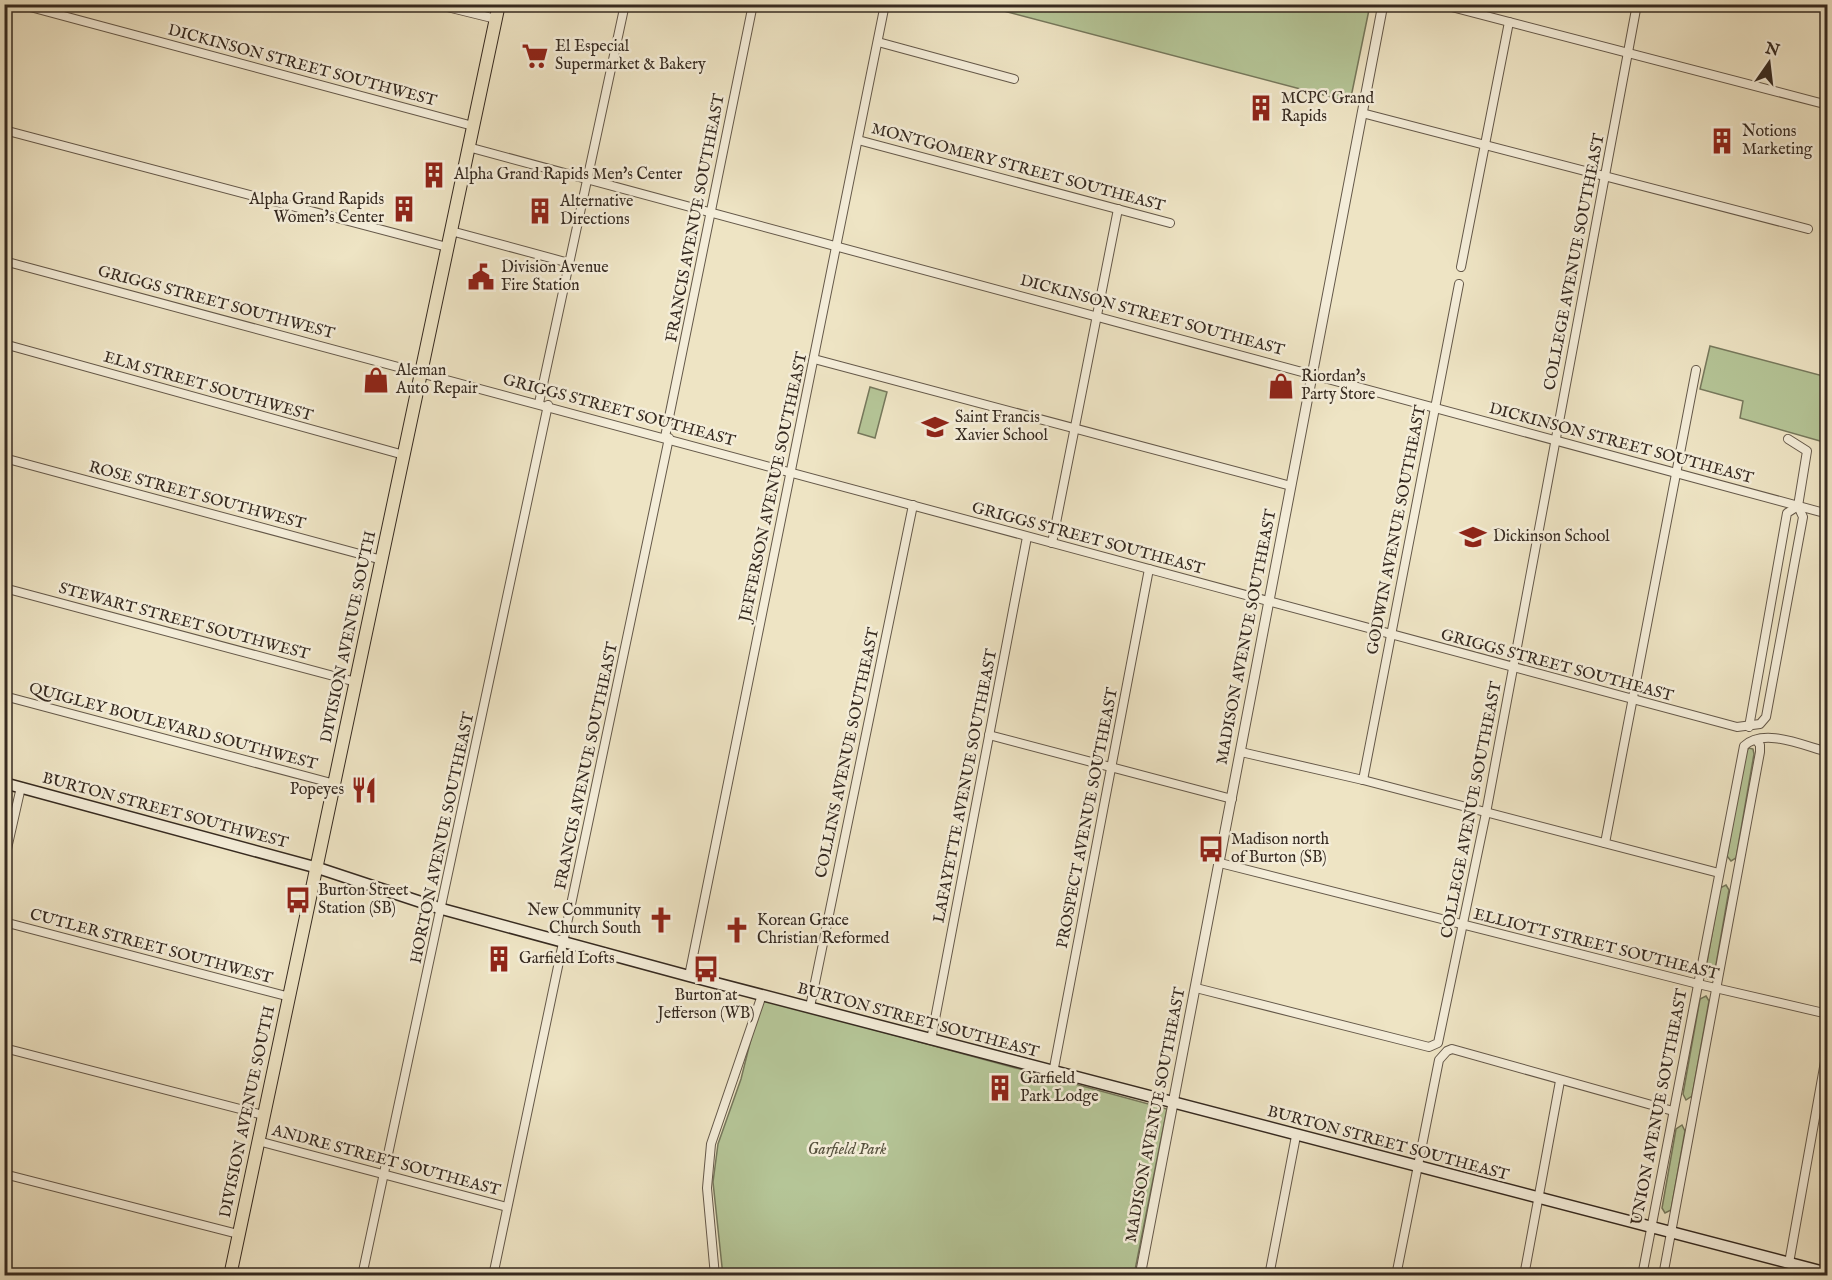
<svg xmlns="http://www.w3.org/2000/svg" width="1832" height="1280" font-family="'IM FELL English',serif">
<rect width="100%" height="100%" fill="#eee4c4"/>
<filter id="stains"><feTurbulence type="fractalNoise" baseFrequency=".00333" numOctaves="4"/><feColorMatrix values="0 0 0 0 .2 0 0 0 0 .09 0 0 0 0 .02 0 0 0 .5 -.17"/></filter>
<radialGradient id="worn" r=".72"><stop offset=".6" stop-color="#630" stop-opacity="0"/><stop offset="1" stop-color="#630" stop-opacity=".3"/></radialGradient>
<g fill="#b5c597" stroke="#76785c" stroke-width="1.5">
<polygon points="981,5 1370,5 1350,102"/>
<polygon points="1710,346 1827,377 1827,443 1740,418 1743,401 1700,389"/>
<polygon points="870,387 887,392 875,438 858,433"/>
<polygon points="1749,748 1753,749 1754,754 1736,858 1731,861 1727,856 1745,752"/>
<polygon points="1726,885 1729,890 1714,976 1708,979 1705,974 1720,888"/>
<polygon points="1706,996 1709,1001 1692,1096 1686,1100 1683,1094 1700,999"/>
<polygon points="761,999 1167,1109 1134,1275 723,1276 713,1182 718,1144 741,1079"/>
<polygon points="1682,1125 1685,1131 1671,1210 1665,1213 1662,1208 1676,1129"/>
</g>
<g fill="none" stroke-linecap="round" stroke-linejoin="round">
<g stroke="#645849" stroke-width="10">
<g id="minor">
<polyline points="19,4 473,126"/>
<polyline points="435,4 496,19"/>
<polyline points="1440,4 1828,105"/>
<polyline points="878,42 1014,79"/>
<polyline points="1362,113 1808,229"/>
<polyline points="4,130 447,247"/>
<polyline points="858,140 1170,223"/>
<polyline points="468,147 1828,514"/>
<polyline points="451,231 569,263"/>
<path d="M4 261C583 414 1159 573 1737 727L1760 724 1766 717 1803 517 1798 506 1807 451 1788 439"/>
<polyline points="1461,267 1509,22"/>
<polyline points="4,344 404,455"/>
<polyline points="814,359 1291,486"/>
<polyline points="539,403 625,4"/>
<polyline points="665,437 753,4"/>
<polyline points="4,458 382,560"/>
<polyline points="1052,543 1118,209"/>
<polyline points="4,588 356,682"/>
<polyline points="4,696 335,784"/>
<polyline points="1749,727 1787,513 1798,506"/>
<polyline points="989,735 1232,799"/>
<polyline points="1241,752 1363,780 1719,873"/>
<polyline points="1363,780 1459,284"/>
<polyline points="1605,843 1696,370"/>
<polyline points="4,862 21,787"/>
<polyline points="1220,863 1698,984 1828,1014"/>
<polyline points="4,922 290,997"/>
<polyline points="689,976 885,4"/>
<polyline points="1196,988 1429,1047 1438,1043 1486,813 1637,4"/>
<polyline points="810,1007 913,505"/>
<polyline points="931,1040 1027,537"/>
<polyline points="4,1048 263,1115"/>
<polyline points="1053,1073 1149,569"/>
<polyline points="258,1141 507,1207"/>
<polyline points="4,1174 238,1234"/>
<polyline points="1789,1263 1828,1045"/>
<polyline points="362,1276 548,405"/>
<polyline points="493,1276 669,438"/>
<polyline points="715,1276 707,1188 711,1144 762,995"/>
<polyline points="1269,1276 1296,1136"/>
<polyline points="1396,1276 1439,1060 1447,1051 1452,1049 1673,1111"/>
<polyline points="1524,1276 1560,1081"/>
<path d="M1642 1276 1744 746C1764 727 1804 746 1828 752"/>
<polyline points="1663,1276 1760,752 1760,745 1756,740"/>
</g>
</g>
<g stroke="#645849" stroke-width="11">
<polyline id="tertiary" points="1140,1276 1383,4"/>
</g>
<g stroke="#362a20" stroke-width="13">
<polyline id="secondary" points="4,783 318,868 442,909 689,976 1828,1273"/>
</g>
<g stroke="#362a20" stroke-width="14">
<polyline id="primary" points="230,1276 499,4"/>
</g>
<use href="#minor" stroke="#f4edd9" stroke-width="8"/>
<use href="#tertiary" stroke="#f4edd9" stroke-width="9"/>
<use href="#secondary" stroke="#f4edd9" stroke-width="10"/>
<use href="#primary" stroke="#eee4c4" stroke-width="12"/>
</g>
<defs>
<g id="supermarket-bare" transform="scale(2.07)"><path d="M-6-5.5h2.5l.6 2H6L4.5 2H-2.5L-4.4-4H-6ZM-1.5 3.2a1.3 1.3 0 1 0 .1 0ZM3 3.2a1.3 1.3 0 1 0 .1 0Z" fill="#8f2418" stroke="#f4edd9" stroke-width="2.5" paint-order="stroke"/></g>
<g id="building-bare" transform="scale(2.07)"><path d="M-4-6H4V6H1V3H-1V6H-4ZM-2.5-4.3h1.7v1.8h-1.7ZM.8-4.3h1.7v1.8H.8ZM-2.5-1h1.7V.8h-1.7ZM.8-1h1.7V.8H.8Z" fill="#8f2418" stroke="#f4edd9" stroke-width="2.5" paint-order="stroke"/></g>
<g id="civic-bare" transform="scale(2.07)"><path d="M-.6-6.5H3V-4.5H.6V-3L4-1V1h2V6H-6V1h2V-1L-.6-3ZM-1.2 2.5V6h2.4V2.5Z" fill="#8f2418" stroke="#f4edd9" stroke-width="2.5" paint-order="stroke"/></g>
<g id="shop-bare" transform="scale(2.07)"><path d="M-5-2.5h2.3a2.7 3.5 0 0 1 5.4 0H5L5.5 6h-11ZM-1.5-2.5h3a1.5 2.3 0 0 0-3 0Z" fill="#8f2418" stroke="#f4edd9" stroke-width="2.5" paint-order="stroke"/></g>
<g id="school-bare" transform="scale(2.07)"><path d="M0-5L7-2L0 1L-7-2ZM-4 1L0 2.5L4 1V4Q0 6-4 4Z" fill="#8f2418" stroke="#f4edd9" stroke-width="2.5" paint-order="stroke"/></g>
<g id="restaurant-bare" transform="scale(2.07)"><path d="M-5-6h1v4h1v-4h1v4h1v-4h1v5L-1.5 .5V6h-2V.5L-5-1ZM5-6V6H3V1.5H1.5Q1.5-4 5-6Z" fill="#8f2418" stroke="#f4edd9" stroke-width="2.5" paint-order="stroke"/></g>
<g id="bus-bare" transform="scale(2.07)"><path d="M-5-6H5V4H4V6H2V4H-2V6H-4V4H-5ZM-3.5-4V0h7V-4ZM-3.5 1.2v1.5H-2V1.2ZM2 1.2v1.5H3.5V1.2Z" fill="#8f2418" stroke="#f4edd9" stroke-width="2.5" paint-order="stroke"/></g>
<g id="church-bare" transform="scale(2.07)"><path d="M-1.2-6h2.4v3.5h3.3v2.4h-3.3V6h-2.4V-.1h-3.3v-2.4h3.3Z" fill="#8f2418" stroke="#f4edd9" stroke-width="2.5" paint-order="stroke"/></g>
</defs>
<g fill-rule="evenodd">
<use href="#supermarket-bare" x="535" y="56"/>
<use href="#building-bare" x="1261" y="108"/>
<use href="#building-bare" x="1722" y="141"/>
<use href="#building-bare" x="434" y="175"/>
<use href="#building-bare" x="404" y="209"/>
<use href="#building-bare" x="540" y="211"/>
<use href="#civic-bare" x="481" y="277"/>
<use href="#shop-bare" x="376" y="380"/>
<use href="#shop-bare" x="1281" y="386"/>
<use href="#school-bare" x="935" y="427"/>
<use href="#school-bare" x="1473" y="537"/>
<use href="#restaurant-bare" x="364" y="790"/>
<use href="#bus-bare" x="1211" y="849"/>
<use href="#bus-bare" x="298" y="900"/>
<use href="#church-bare" x="661" y="920"/>
<use href="#church-bare" x="737" y="930"/>
<use href="#building-bare" x="499" y="959"/>
<use href="#bus-bare" x="706" y="969"/>
<use href="#building-bare" x="1000" y="1088"/>
</g>
<g text-anchor="middle" dominant-baseline="central" stroke-width="5" stroke-linejoin="round" paint-order="stroke">
<g font-size="16" fill="#362a20" stroke="#f4edd9" text-anchor="start">
<text x="555" y="47">El Especial<tspan x="555" dy="18">Supermarket &amp; Bakery</tspan></text>
<text x="1281" y="99">MCPC Grand<tspan x="1281" dy="18">Rapids</tspan></text>
<text x="1742" y="132">Notions<tspan x="1742" dy="18">Marketing</tspan></text>
<text x="454" y="175">Alpha Grand Rapids Men's Center</text>
<text x="384" y="200" text-anchor="end">Alpha Grand Rapids<tspan x="384" dy="18">Women's Center</tspan></text>
<text x="560" y="202">Alternative<tspan x="560" dy="18">Directions</tspan></text>
<text x="501" y="268">Division Avenue<tspan x="501" dy="18">Fire Station</tspan></text>
<text x="396" y="371">Aleman<tspan x="396" dy="18">Auto Repair</tspan></text>
<text x="1301" y="377">Riordan's<tspan x="1301" dy="18">Party Store</tspan></text>
<text x="955" y="418">Saint Francis<tspan x="955" dy="18">Xavier School</tspan></text>
<text x="1493" y="537">Dickinson School</text>
<text x="344" y="790" text-anchor="end">Popeyes</text>
<text x="1231" y="840">Madison north<tspan x="1231" dy="18">of Burton (SB)</tspan></text>
<text x="318" y="891">Burton Street<tspan x="318" dy="18">Station (SB)</tspan></text>
<text x="641" y="911" text-anchor="end">New Community<tspan x="641" dy="18">Church South</tspan></text>
<text x="757" y="921">Korean Grace<tspan x="757" dy="18">Christian Reformed</tspan></text>
<text x="519" y="959">Garfield Lofts</text>
<text x="706" y="996" text-anchor="middle">Burton at<tspan x="706" dy="18">Jefferson (WB)</tspan></text>
<text x="1020" y="1079">Garfield<tspan x="1020" dy="18">Park Lodge</tspan></text>
</g>
<g font-size="16" fill="#362a20" stroke="#f4edd9">
<text transform="translate(302 66) rotate(15)">DICKINSON STREET SOUTHWEST</text>
<text transform="translate(1018 168) rotate(15)">MONTGOMERY STREET SOUTHEAST</text>
<text transform="translate(696 218) rotate(-79)">FRANCIS AVENUE SOUTHEAST</text>
<text transform="translate(1575 262) rotate(-79)">COLLEGE AVENUE SOUTHEAST</text>
<text transform="translate(216 303) rotate(15)">GRIGGS STREET SOUTHWEST</text>
<text transform="translate(1152 316) rotate(15)">DICKINSON STREET SOUTHEAST</text>
<text transform="translate(208 387) rotate(16)">ELM STREET SOUTHWEST</text>
<text transform="translate(619 411) rotate(15)">GRIGGS STREET SOUTHEAST</text>
<text transform="translate(1621 444) rotate(15)">DICKINSON STREET SOUTHEAST</text>
<text transform="translate(774 487) rotate(-78)">JEFFERSON AVENUE SOUTHEAST</text>
<text transform="translate(197 496) rotate(15)">ROSE STREET SOUTHWEST</text>
<text transform="translate(1397 530) rotate(-79)">GODWIN AVENUE SOUTHEAST</text>
<text transform="translate(1088 539) rotate(15)">GRIGGS STREET SOUTHEAST</text>
<text transform="translate(184 622) rotate(15)">STEWART STREET SOUTHWEST</text>
<text transform="translate(349 637) rotate(-78)">DIVISION AVENUE SOUTH</text>
<text transform="translate(1247 637) rotate(-79)">MADISON AVENUE SOUTHEAST</text>
<text transform="translate(1557 666) rotate(15)">GRIGGS STREET SOUTHEAST</text>
<text transform="translate(173 727) rotate(15)">QUIGLEY BOULEVARD SOUTHWEST</text>
<text transform="translate(848 753) rotate(-78)">COLLINS AVENUE SOUTHEAST</text>
<text transform="translate(587 766) rotate(-78)">FRANCIS AVENUE SOUTHEAST</text>
<text transform="translate(966 786) rotate(-79)">LAFAYETTE AVENUE SOUTHEAST</text>
<text transform="translate(1472 810) rotate(-79)">COLLEGE AVENUE SOUTHEAST</text>
<text transform="translate(165 811) rotate(15)">BURTON STREET SOUTHWEST</text>
<text transform="translate(1088 818) rotate(-79)">PROSPECT AVENUE SOUTHEAST</text>
<text transform="translate(443 838) rotate(-78)">HORTON AVENUE SOUTHEAST</text>
<text transform="translate(1596 945) rotate(14)">ELLIOTT STREET SOUTHEAST</text>
<text transform="translate(151 947) rotate(15)">CUTLER STREET SOUTHWEST</text>
<text transform="translate(918 1021) rotate(15)">BURTON STREET SOUTHEAST</text>
<text transform="translate(1660 1107) rotate(-79)">UNION AVENUE SOUTHEAST</text>
<text transform="translate(248 1112) rotate(-78)">DIVISION AVENUE SOUTH</text>
<text transform="translate(1156 1115) rotate(-79)">MADISON AVENUE SOUTHEAST</text>
<text transform="translate(1388 1144) rotate(15)">BURTON STREET SOUTHEAST</text>
<text transform="translate(386 1161) rotate(15)">ANDRE STREET SOUTHEAST</text>
</g>
<g font-size="16" font-style="italic" fill="#56513e" stroke="#f4edd9">
<text x="847" y="1150">Garfield Park</text>
</g>
</g>
<rect width="1832" height="1280" fill="none" stroke="#eee4c4" stroke-width="24"/>
<rect x="6" y="6" width="1820" height="1268" fill="none" stroke="#362a20" stroke-width="3"/>
<rect x="12" y="12" width="1808" height="1256" fill="none" stroke="#362a20" stroke-width="1.5"/>
<g transform="translate(1769 63) rotate(14)" stroke="#f4edd9" stroke-width="4.5" paint-order="stroke">
<path d="M0-4.5L10 22L0 15L-10 22Z" fill="#362a20"/>
<text y="-9" font-size="16" font-weight="bold" text-anchor="middle" fill="#362a20">N</text>
</g>
<rect width="100%" height="100%" filter="url(#stains)"/>
<rect width="100%" height="100%" fill="url(#worn)"/>
</svg>
